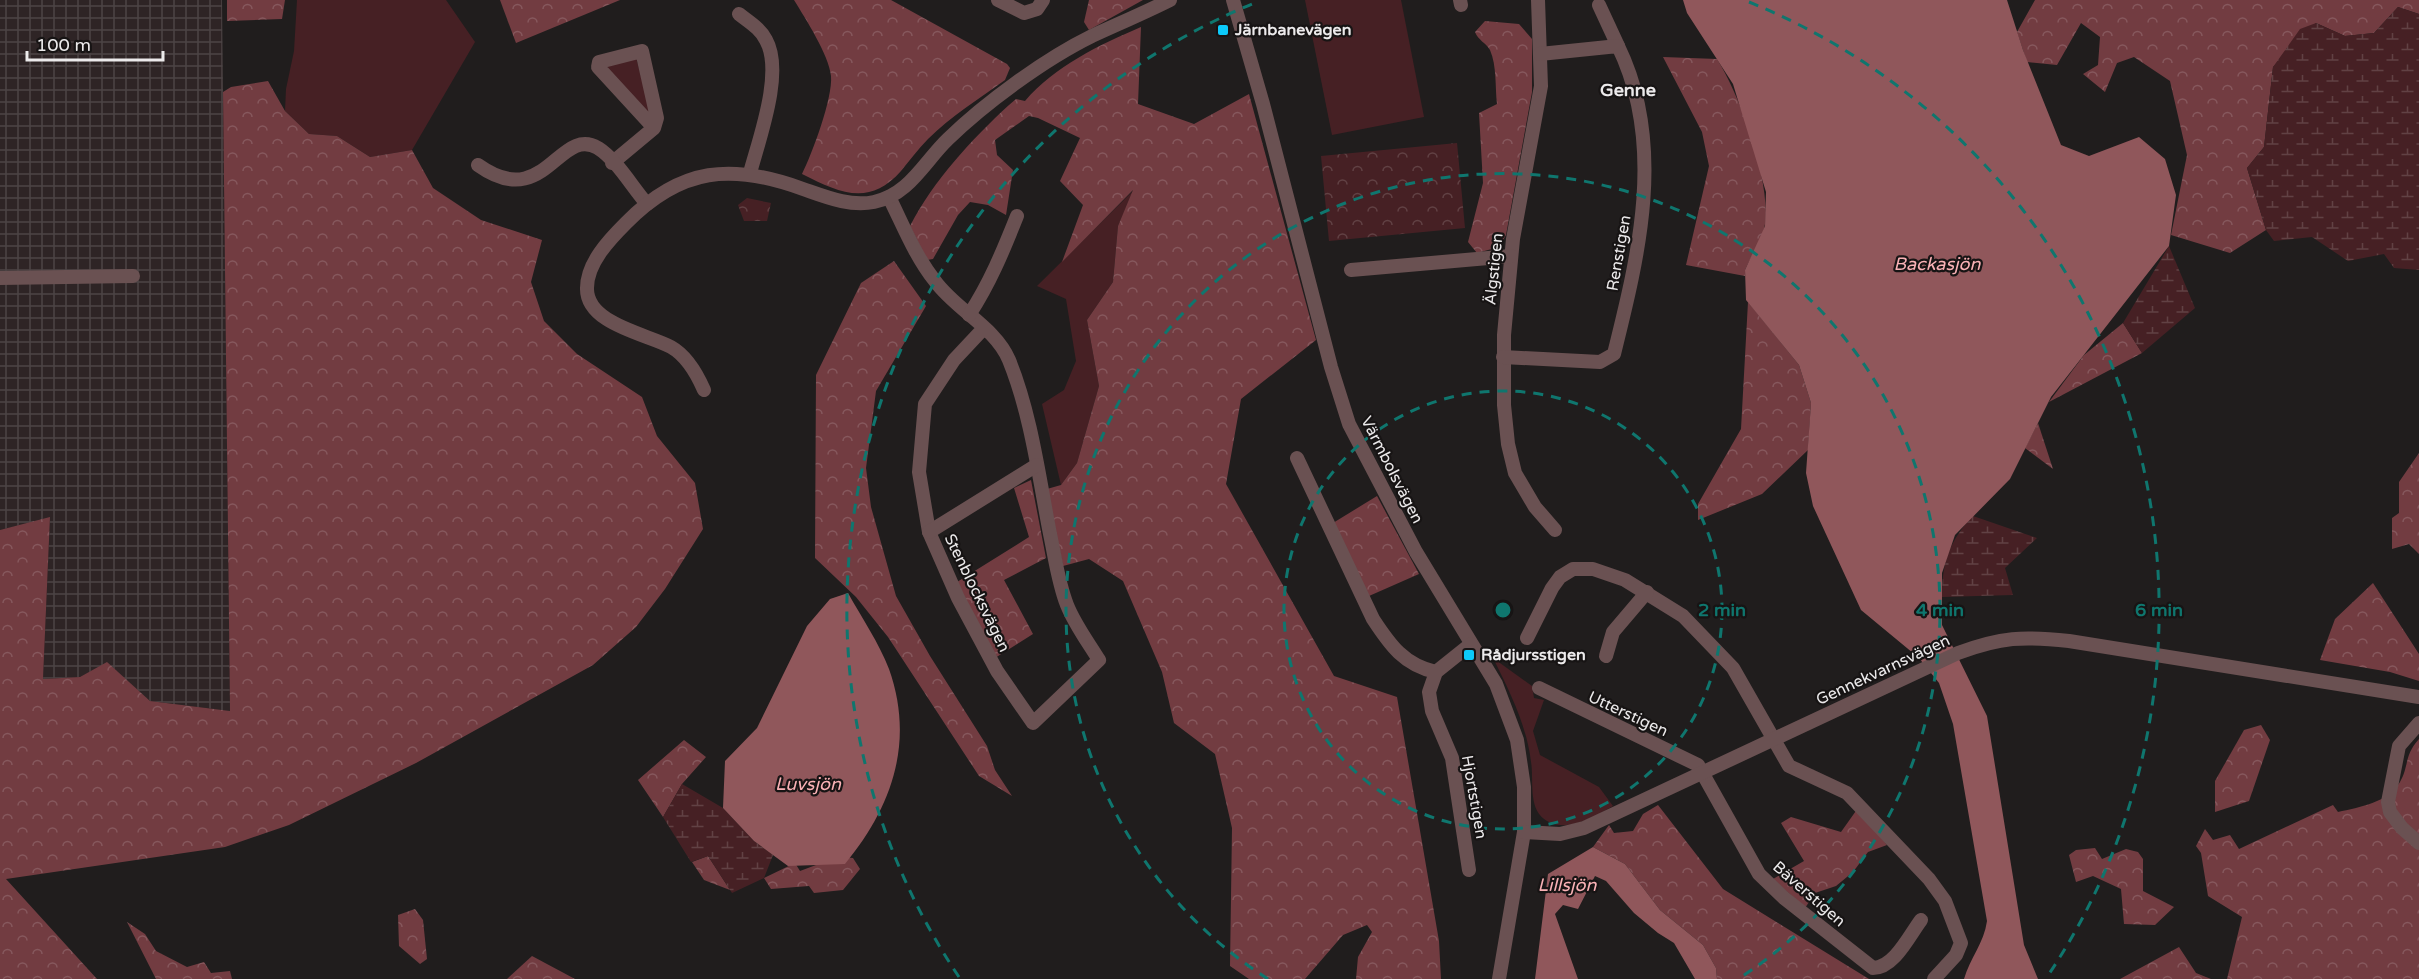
<svg xmlns="http://www.w3.org/2000/svg" width="2419" height="979" font-family="'Varela Round',sans-serif">
<defs>
<pattern id="industrial-grid" width="8" height="8" patternUnits="userSpaceOnUse" patternTransform="scale(1.5)"><rect width="8" height="8" fill="#2e2425"/><path d="M0 4h8M4 0v8" fill="none" stroke="#4c4445"/></pattern>
<pattern id="forest-crowns" width="20" height="18" patternUnits="userSpaceOnUse" patternTransform="scale(1.5)"><rect width="20" height="18" fill="#723c41"/><path d="M2 6a3 3 0 1 1 6 0M12 15a3 3 0 1 1 6 0" fill="none" stroke="#86585d"/></pattern>
<pattern id="wetland-marsh" width="20" height="14" patternUnits="userSpaceOnUse" patternTransform="scale(1.5)"><rect width="20" height="14" fill="#462024"/><path d="M1 5h8M5 5V1M11 12h8M15 12V8" fill="none" stroke="#614144"/></pattern>
<pattern id="park-crowns" width="20" height="18" patternUnits="userSpaceOnUse" patternTransform="scale(1.5)"><rect width="20" height="18" fill="#462024"/><path d="M2 6a3 3 0 1 1 6 0M12 15a3 3 0 1 1 6 0" fill="none" stroke="#614144"/></pattern>
</defs>
<rect width="100%" height="100%" fill="#201d1d"/>
<polygon fill="url(#industrial-grid)" points="0,0 222,0 230,711 150,701 107,663 80,677 43,679 50,518 0,530"/>
<g fill="#462024">
<polygon points="297,0 446,0 475,42 412,150 370,157 337,136 309,134 285,111 286,89 294,51"/>
<polygon points="1305,0 1401,0 1424,117 1332,135"/>
<polygon points="636,57 651,115 607,68 609,64"/>
<polygon points="1135,189 1118,226 1113,282 1087,320 1099,386 1077,463 1061,485 1042,404 1064,390 1076,361 1066,299 1037,286"/>
<path d="M1493 658 1532 686 1534 698 1544 700 1533 731 1540 755 1599 787 1613 806C1595 816 1565 835 1544 819 1528 807 1534 779 1531 762 1527 726 1509 690 1493 658Z"/>
</g>
<g fill="url(#forest-crowns)">
<polygon points="227,0 285,0 282,19 227,21"/>
<polygon points="500,0 620,0 516,43"/>
<path d="M794 0H891L1007 64 1010 68 1005 80C979 99 951 116 928 139 918 149 910 160 901 171 869 207 840 193 802 174 812 154 833 98 831 76 829 55 805 18 794 0Z"/>
<polygon points="1089,0 1143,0 1089,30 1084,22"/>
<polygon points="2035,0 2419,0 2419,14 2398,7 2374,33 2345,36 2316,23 2273,67 2264,147 2247,168 2266,230 2230,253 2171,235 2187,155 2170,81 2134,57 2117,63 2105,92 2083,74 2098,65 2100,37 2081,23 2057,65 2027,62 2017,32"/>
<path d="M1485 21 1519 24 1532 39V92L1506 235 1499 247 1477 253 1468 242 1483 183 1479 113 1497 104C1495 87 1497 66 1490 50 1486 43 1478 40 1475 32Z"/>
<path d="M1141 27 1138 104 1194 124 1249 94 1316 340 1241 399 1226 484 1334 676 1397 697 1439 941 1441 979H1356L1358 957 1372 932 1367 925 1343 935 1305 979H1249L1230 966 1232 828 1215 754 1174 723 1162 672 1123 581 1089 559 1063 566 1047 489 1061 485 1077 463 1099 386 1087 320 1113 282 1118 226 1133 190 1062 262 1083 205 1060 181 1080 138 1038 118 1029 116 995 140 997 155 1013 170 1006 215 988 205 970 202 958 215 933 259 927 260 910 226C934 180 971 140 1009 105L1016 99 1025 101C1055 66 1099 45 1141 27Z"/>
<path d="M1663 57 1717 59C1740 95 1771 181 1765 224 1763 239 1751 256 1745 270V276L1686 265 1709 166 1702 132Z"/>
<polygon points="268,81 285,111 309,134 337,136 370,157 412,150 433,188 481,220 542,240 531,282 544,321 577,354 642,397 657,436 695,483 703,529 665,589 636,627 593,665 416,763 289,825 225,847 6,879 97,979 0,979 0,530 50,517 43,679 80,677 107,662 150,701 230,711 223,92 231,87"/>
<polygon points="894,261 926,306 876,391 866,468 871,507 896,596 930,656 987,746 995,770 1012,796 979,776 888,637 856,597 815,558 816,375 861,283"/>
<polygon points="1748,302 1799,365 1811,403 1808,450 1762,494 1698,520 1698,504 1741,429"/>
<polygon points="2123,323 2142,353 2049,402 2084,355"/>
<polygon points="2038,423 2053,469 2025,448"/>
<polygon points="2419,453 2419,554 2409,544 2392,549 2392,518 2399,513 2399,482"/>
<polygon points="1031,480 1046,558 1004,580 1033,634 995,658 957,582 1029,537 1014,488"/>
<polygon points="1377,496 1419,574 1369,596 1333,523"/>
<polygon points="2373,583 2419,654 2419,681 2390,672 2320,660 2335,619"/>
<polygon points="2261,725 2270,740 2249,801 2215,812 2215,781 2244,730"/>
<path d="M2419 739V979H2227L2242 917 2208 896 2201 853 2196 846 2205 829 2213 840 2230 835 2239 849 2333 805 2338 812C2360 807 2387 803 2400 782 2409 767 2404 755 2419 739Z"/>
<polygon points="684,740 706,757 682,784 663,817 638,780"/>
<polygon points="1658,805 1723,889 1869,979 1717,979 1716,968 1703,945 1660,910 1625,864 1593,847 1609,825 1614,833 1633,831 1643,814"/>
<polygon points="1858,808 1887,845 1868,852 1853,872 1836,886 1815,893 1805,908 1773,879 1804,861 1781,823 1791,817 1841,832"/>
<polygon points="2095,848 2102,859 2126,849 2138,852 2143,859 2143,891 2174,907 2155,925 2124,924 2121,889 2093,876 2076,882 2069,855 2076,850"/>
<polygon points="708,856 730,890 704,880 692,862"/>
<polygon points="831,856 853,858 860,869 843,890 814,893 809,886 771,889 764,878 795,863 800,871 816,865"/>
<polygon points="415,909 423,920 427,959 420,964 399,946 398,915"/>
<polygon points="127,922 145,934 156,951 187,967 204,962 211,973 230,971 232,979 156,979"/>
<polygon points="2179,947 2196,973 2211,979 2120,979"/>
<polygon points="532,956 575,979 507,979"/>
</g>
<g fill="url(#wetland-marsh)">
<polygon points="2398,7 2419,14 2419,270 2394,268 2384,254 2348,261 2312,237 2274,241 2266,230 2247,168 2264,147 2273,67 2300,29 2316,23 2345,36 2374,33"/>
<polygon points="2169,246 2195,308 2142,353 2123,323"/>
<path d="M1973 516 2037 538 2005 568 2013 595 1942 597C1942 563 1949 541 1973 516Z"/>
<polygon points="682,784 723,808 754,841 773,855 764,878 732,893 708,856 691,862 663,817"/>
</g>
<g fill="url(#park-crowns)">
<polygon points="1457,143 1465,228 1329,241 1321,156"/>
<polygon points="747,198 771,203 767,221 744,221 738,205"/>
</g>
<g fill="#90575b">
<path d="M1683 0H2007L2023 50 2061 145 2089 156 2139 137 2165 159 2176 195 2169 246 2051 397 2010 479 1955 535 1942 573V625L1987 716 2024 945 2038 979H1964C1970 958 1984 943 1987 921L1953 724 1939 683 1919 658 1861 610 1813 506 1806 473 1811 403 1799 365 1746 300 1745 270 1765 226 1766 192 1733 84 1687 13Z"/>
<path d="M848 593C862 618 879 643 889 669 915 742 892 807 845 864L788 866 754 841 723 808 725 761 757 728 807 626 830 599Z"/>
<polygon points="1593,847 1625,864 1660,910 1703,945 1716,968 1717,979 1695,979 1674,943 1658,933 1634,913 1606,881 1595,876 1578,909 1563,905 1555,914 1578,979 1535,979 1548,874"/>
</g>
<g fill="none" stroke-linecap="round" stroke-linejoin="round">
<g stroke="#6a5152" stroke-width="14">
<polyline points="998,0 1024,13 1037,9 1043,0"/>
<polyline points="1233,0 1263,104 1331,367 1349,424 1416,552 1496,684 1517,740 1524,787 1524,832 1499,979"/>
<polyline points="1460,0 1461,5"/>
<polyline points="1538,0 1541,86 1513,239 1504,335 1504,405 1508,444 1515,473 1535,507 1555,530"/>
<polyline points="1599,5 1618,46"/>
<path d="M739 14C749 22 760 28 766 40 784 72 759 139 750 173"/>
<polyline points="612,163 654,128 657,118 642,51 599,62 598,67 654,128"/>
<path d="M478 165C545 213 559 125 598 148 617 160 632 187 647 204"/>
<path d="M889 197C903 225 915 256 935 281 956 310 995 327 1009 360 1031 414 1039 477 1050 534 1055 557 1058 582 1067 605 1075 625 1088 642 1099 660L1033 723 997 671 958 598 929 532 919 472 925 404 954 360 984 328"/>
<polyline points="1351,270 1511,256"/>
<polyline points="0,278 133,276"/>
<path d="M969 315C990 283 1003 251 1017 216"/>
<path d="M1503 357 1600 362 1614 354C1639 254 1666 144 1618 46L1540 54"/>
<path d="M704 390C697 374 687 356 671 347 647 334 586 324 587 288 587 263 609 240 626 223 681 167 732 163 803 189 826 197 850 207 874 202 909 195 924 162 948 139 985 103 1045 59 1092 36 1118 24 1144 13 1170 0"/>
<path d="M1297 458 1373 619C1390 645 1404 665 1436 672"/>
<polyline points="929,532 1037,465"/>
<polyline points="1527,638 1552,588 1560,577 1573,569 1593,569 1625,580 1683,616 1733,668 1789,766 1847,793 1929,879 1945,901 1961,943 1956,955 1934,979"/>
<polyline points="1606,656 1613,632 1647,592"/>
<path d="M1539 688 1698 765 1759 874 1784 898 1873 968C1894 968 1909 936 1921 920"/>
<polyline points="2419,723 2399,746 2388,802 2390,812 2402,828 2419,843"/>
<path d="M1524 832 1560 834 1584 828 1958 653C2001 637 2023 636 2069 641L2419 697"/>
<polyline points="1469,870 1452,758 1432,711 1429,692 1436,672 1471,644"/>
</g>
</g>
<g fill="none" stroke="#0f766e" stroke-width="3" stroke-dasharray="10 8">
<circle cx="1503" cy="610" r="219"/>
<path d="M1268 979A437 437 0 1 1 1738 979"/>
<path d="M959 977A656 656 0 0 1 1257 2M1749 2A656 656 0 0 1 2047 977"/>
</g>
<g fill="#0ccafa" stroke="#171414" stroke-width="2">
<rect x="1217" y="24" width="12" height="12" rx="3"/>
<rect x="1463" y="649" width="12" height="12" rx="3"/>
</g>
<g text-anchor="middle" dominant-baseline="central" stroke-width="4.5" stroke-linejoin="round" paint-order="stroke">
<g font-size="16" font-weight="bold" fill="#eceaeb" stroke="#171414" text-anchor="start">
<text x="1235" y="30">Järnbanevägen</text>
<text x="1481" y="655">Rådjursstigen</text>
</g>
<g font-size="16" fill="#eceaeb" stroke="#171414">
<text transform="translate(1619 253) rotate(-80)">Renstigen</text>
<text transform="translate(1494 269) rotate(-84)">Älgstigen</text>
<text transform="translate(1392 470) rotate(63)">Värmbolsvägen</text>
<text transform="translate(977 593) rotate(64)">Stenblocksvägen</text>
<text transform="translate(1883 670) rotate(-25)">Gennekvarnsvägen</text>
<text transform="translate(1628 714) rotate(25)">Utterstigen</text>
<text transform="translate(1474 797) rotate(80)">Hjortstigen</text>
<text transform="translate(1809 894) rotate(41)">Bäverstigen</text>
</g>
<g font-size="18" font-weight="bold" fill="#eceaeb" stroke="#171414">
<text x="1628" y="90">Genne</text>
</g>
<g font-size="18" font-style="italic" fill="#fab2b6" stroke="#171414">
<text x="1937" y="264">Backasjön</text>
<text x="808" y="784">Luvsjön</text>
<text x="1567" y="885">Lillsjön</text>
</g>
</g>
<circle cx="1503" cy="610" r="9" fill="#0f766e" stroke="#171414" stroke-width="3"/>
<g font-size="18" text-anchor="middle" font-weight="bold" fill="#0f766e" stroke="#171414" stroke-width="4.5" stroke-linejoin="round" paint-order="stroke">
<text x="1722" y="616">2 min</text>
<text x="1940" y="616">4 min</text>
<text x="2159" y="616">6 min</text>
</g>
<path d="M27 51v9h136v-9" fill="none" stroke="#eceaeb" stroke-width="3"/>
<text x="36" y="51" font-size="18" fill="#eceaeb" stroke="#171414" stroke-width="4.5" paint-order="stroke">100 m</text>
</svg>
